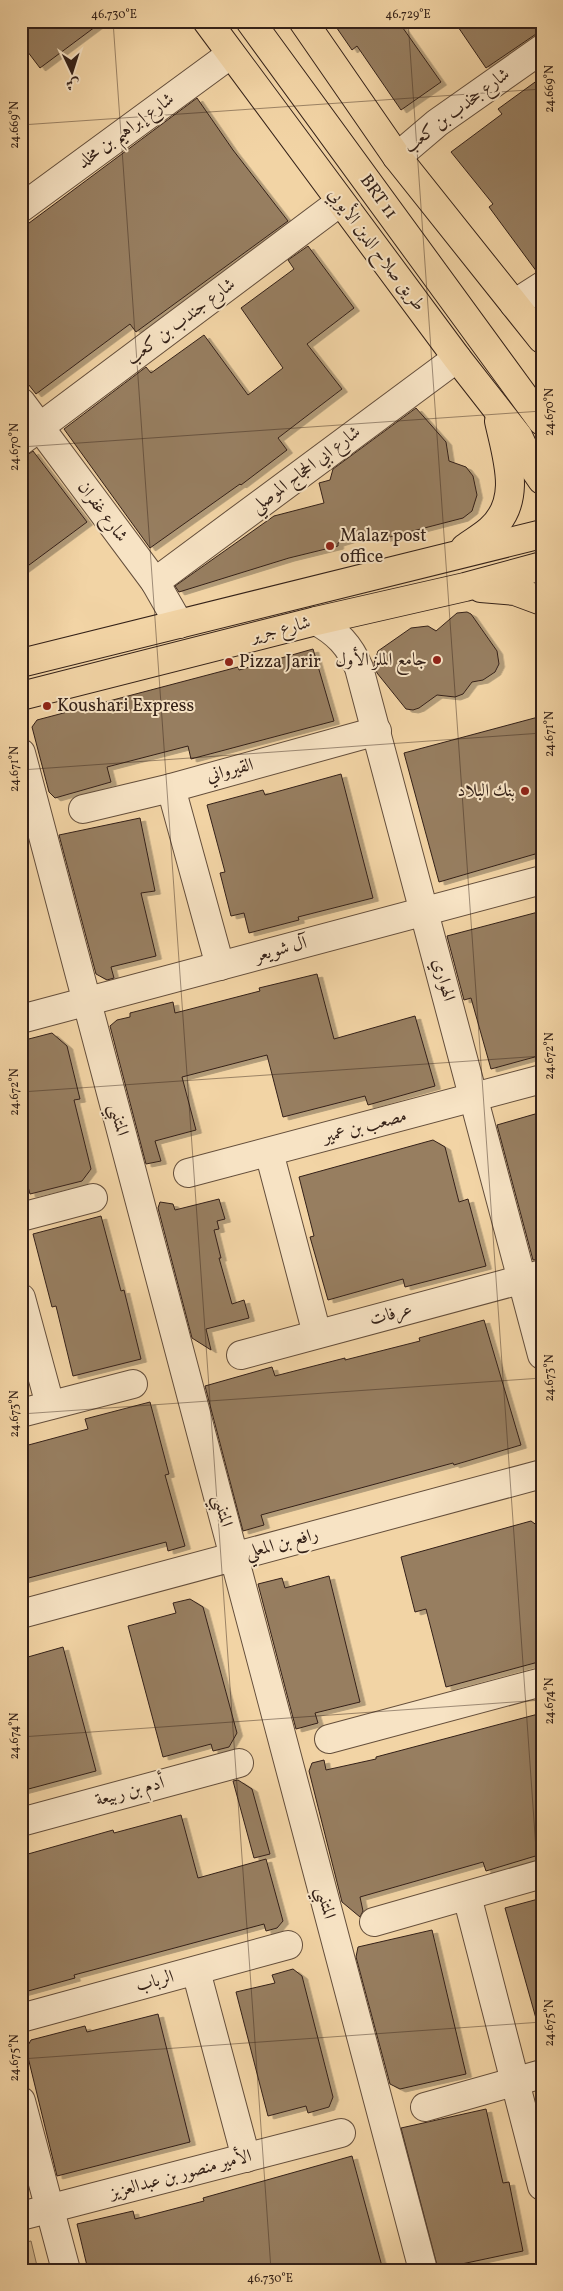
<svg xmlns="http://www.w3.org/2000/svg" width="563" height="2291" font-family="Vollkorn,Amiri,serif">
<defs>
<filter id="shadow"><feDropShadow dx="5.5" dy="3" stdDeviation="0" flood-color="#0004"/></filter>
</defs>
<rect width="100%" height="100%" fill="#f2d4a5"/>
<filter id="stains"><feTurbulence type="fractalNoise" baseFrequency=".004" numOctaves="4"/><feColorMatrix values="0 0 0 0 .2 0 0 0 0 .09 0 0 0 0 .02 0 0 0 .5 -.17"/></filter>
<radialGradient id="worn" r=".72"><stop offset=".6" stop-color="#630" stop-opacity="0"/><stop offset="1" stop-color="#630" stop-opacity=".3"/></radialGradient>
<polygon fill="#d2b68d" stroke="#836c52" points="31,2241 38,2270 21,2270 21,2243"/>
<g fill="#977e61" stroke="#342118" filter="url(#shadow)">
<polygon points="21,21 103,21 40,68 21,43"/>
<polygon points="332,21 398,21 441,82 401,110 357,46 352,50"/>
<polygon points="454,21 531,21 539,32 486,68"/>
<polygon points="542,77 542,270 537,272 489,207 493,204 451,152 502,114 498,109"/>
<polygon points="197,98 233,150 288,221 136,332 130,324 36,394 21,375 21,229"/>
<polygon points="308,246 354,308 307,344 342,389 278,438 287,450 241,485 240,484 150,548 64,429 146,367 151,373 204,335 248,395 283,368 241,308 294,269 288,260"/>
<polygon points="416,408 446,442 449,461 466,467 473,476 477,495 472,511 463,518 382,539 361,536 338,543 338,546 289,558 179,592 175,586 274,516 324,503 319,483 330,480 333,469"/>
<polygon points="33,451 87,522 21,571 21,459"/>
<polygon points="467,612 471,614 497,651 499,664 495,672 483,680 472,682 463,694 455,697 437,695 419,708 413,710 406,709 377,673 374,663 378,651 411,628 428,626 436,631 457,613"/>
<polygon points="313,649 334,721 191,759 188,746 107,767 111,782 55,798 49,792 32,727 37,720 238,667 239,670"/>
<polygon points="542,716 542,852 439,882 404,753"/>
<polygon points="341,774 373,898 298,917 299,920 249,933 244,913 231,916 220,873 225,872 207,805 263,790 265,795"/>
<polygon points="140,818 155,891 141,893 156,956 111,967 114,978 107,980 96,974 59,835"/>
<polygon points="542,911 542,1055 491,1069 471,998 464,1000 447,936"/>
<polygon points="317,974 334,1039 415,1016 435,1086 368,1105 365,1096 283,1117 267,1055 182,1077 196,1130 155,1141 161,1161 146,1164 110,1026 117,1020 130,1017 130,1013 173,1002 175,1013 260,991 259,988"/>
<polygon points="52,1033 67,1046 80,1099 74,1100 91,1169 82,1181 30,1194 21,1161 21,1041"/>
<polygon points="542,1112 542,1259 533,1260 497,1125"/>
<polygon points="433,1140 445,1147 459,1202 468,1199 486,1266 405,1287 403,1279 328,1300 310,1237 314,1236 299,1177"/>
<polygon points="219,1199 225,1219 217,1221 219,1229 214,1230 221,1258 219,1258 232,1304 244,1300 249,1318 206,1329 211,1350 192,1338 158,1208 160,1202 173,1204 175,1210"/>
<polygon points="101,1216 121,1291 124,1290 141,1359 73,1376 56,1306 52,1307 33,1234"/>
<polygon points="484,1320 521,1445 454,1465 453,1463 261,1515 264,1525 243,1531 205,1386 272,1367 275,1376 345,1358 345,1360 420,1341 419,1338"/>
<polygon points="150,1402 169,1474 165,1475 185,1546 168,1551 166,1542 21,1580 21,1447 88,1429 85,1419"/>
<polygon points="531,1521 542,1529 542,1661 446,1687 426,1609 415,1612 401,1557"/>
<polygon points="329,1576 360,1702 315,1713 318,1723 296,1729 258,1584 282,1578 285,1588"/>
<polygon points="190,1599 203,1607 237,1733 229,1747 213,1751 211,1744 163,1757 128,1626 176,1613 173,1603"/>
<polygon points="63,1647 96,1771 21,1791 21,1659"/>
<polygon points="542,1713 542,1779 536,1781 542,1800 542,1854 486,1871 483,1862 360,1897 363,1911 360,1917 342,1902 309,1771 312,1763 324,1760 326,1770 376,1759 376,1757"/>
<polygon points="238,1780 252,1789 270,1854 254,1858 233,1781"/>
<polygon points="181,1815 198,1878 266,1859 283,1921 277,1928 266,1931 264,1924 74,1975 75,1978 21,1993 21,1856 113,1830 114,1833"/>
<polygon points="542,1898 542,2021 537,2022 505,1908"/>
<polygon points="432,1930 466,2074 400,2089 390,2084 356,1957 358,1947"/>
<polygon points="293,1969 302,1976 333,2097 329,2107 308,2113 306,2106 268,2116 236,1992 275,1983 272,1975"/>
<polygon points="158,2014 190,2142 57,2176 26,2049 31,2040 85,2026 87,2032"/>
<polygon points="486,2109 503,2183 509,2182 523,2251 438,2269 401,2128"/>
<polygon points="352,2156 383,2270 88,2270 77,2224 133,2211 135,2219 204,2201 203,2198"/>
</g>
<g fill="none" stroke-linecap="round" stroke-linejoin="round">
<g stroke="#644e3b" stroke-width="30">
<g id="minor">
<polyline points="397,157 437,123 542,49"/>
<polyline points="21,208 231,54"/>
<polyline points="514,304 542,286"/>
<polyline points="21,402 155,582 179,624"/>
<polyline points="21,441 340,202"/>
<polyline points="155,582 457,358"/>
<path d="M316 621C337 632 350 646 359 668L542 1355"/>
<polyline points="21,753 423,2270"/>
<polyline points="171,788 220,966"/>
<polyline points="83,809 171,788 377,731"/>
<polyline points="21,1019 542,880"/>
<polyline points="269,1152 317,1334"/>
<polyline points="188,1173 542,1079"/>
<polyline points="21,1217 93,1198"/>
<polyline points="21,1298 50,1405"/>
<polyline points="241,1355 542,1274"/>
<polyline points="21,1413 133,1384"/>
<polyline points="21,1614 542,1474"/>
<polyline points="329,1739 542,1682"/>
<polyline points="21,1822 239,1763"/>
<polyline points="467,1896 542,2186"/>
<polyline points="374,1922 542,1874"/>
<polyline points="196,1971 246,2158"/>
<polyline points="21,2018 288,1945"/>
<polyline points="21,2101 66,2270"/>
<polyline points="425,2107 542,2074"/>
<polyline points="21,2216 341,2133"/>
</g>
</g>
<g stroke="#342118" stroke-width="30">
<g id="major">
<polyline points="207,21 457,358 518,436 531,464 542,480"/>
<polyline points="250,21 542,421"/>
<polyline points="303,21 397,157 542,339"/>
<path d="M465 548C473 542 482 537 490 530 523 501 507 458 499 421"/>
<polyline points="481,588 515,591 542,601"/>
<polyline points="21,663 542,534"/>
<polyline points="21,696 316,621 465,587 542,566"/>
</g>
</g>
<use href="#minor" stroke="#f7e3c4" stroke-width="28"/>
<use href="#major" stroke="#f2d4a5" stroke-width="28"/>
</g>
<path fill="none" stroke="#342118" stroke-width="1" stroke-opacity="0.45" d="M113 21 271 2270M408 21 542 1935M21 125 542 89M21 447 542 411M21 770 542 733M21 1092 542 1056M21 1414 542 1378M21 1737 542 1700M21 2059 542 2022"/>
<g fill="#8f2418" stroke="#f7e3c4" stroke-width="2">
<circle cx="330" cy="546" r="5"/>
<circle cx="437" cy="660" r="5"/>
<circle cx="229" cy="662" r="5"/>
<circle cx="47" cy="706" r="5"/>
<circle cx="525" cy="791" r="5"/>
</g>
<g text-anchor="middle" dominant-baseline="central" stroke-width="4" stroke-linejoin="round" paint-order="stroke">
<g font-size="18" fill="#342118" stroke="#f7e3c4">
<text transform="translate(457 111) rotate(-37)">شارع جخدب بن كعب</text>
<text transform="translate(126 131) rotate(-36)">شارع إبراهيم بن مخلد</text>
<text transform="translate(378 197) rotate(54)">BRT 11</text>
<text transform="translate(376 250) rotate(53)">طريق صلاح الدين الأيوبي</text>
<text transform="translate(181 322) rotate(-37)">شارع جندب بن كعب</text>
<text transform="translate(306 470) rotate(-37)">شارع ابي الحجاج الموصلي</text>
<text transform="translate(102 512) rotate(53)">شارع غفران</text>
<text transform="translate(281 630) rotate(-14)">شارع جرير</text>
<text transform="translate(230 771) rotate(-15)">القيرواني</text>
<text transform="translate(281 950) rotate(-15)">آل شويعر</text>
<text transform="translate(443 980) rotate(75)">الهواري</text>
<text transform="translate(118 1120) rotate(75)">المتنبي</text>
<text transform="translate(365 1127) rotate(-15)">مصعب بن عمير</text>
<text transform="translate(391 1315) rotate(-15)">عرفات</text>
<text transform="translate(222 1511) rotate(75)">المتنبي</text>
<text transform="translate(282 1544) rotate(-15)">رافع بن المعلي</text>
<text transform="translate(130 1792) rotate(-15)">أدم بن ربيعة</text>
<text transform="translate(325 1903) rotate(75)">المتنبي</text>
<text transform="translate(155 1982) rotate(-15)">الرباب</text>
<text transform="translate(181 2175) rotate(-15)">الأمير منصور بن عبدالعزيز</text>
</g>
<g font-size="18" fill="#342118" stroke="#f7e3c4" text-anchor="start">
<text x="340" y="536">Malaz post<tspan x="340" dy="21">office</tspan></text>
<text x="427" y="660" text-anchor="end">جامع الملز الأول</text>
<text x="239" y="662">Pizza Jarir</text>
<text x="57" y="706">Koushari Express</text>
<text x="515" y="791" text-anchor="end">بنك البلاد</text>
</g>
</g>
<rect width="563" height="2291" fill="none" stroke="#f2d4a5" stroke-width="55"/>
<g transform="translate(72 72) rotate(176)" stroke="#f7e3c4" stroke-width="4" paint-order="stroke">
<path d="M0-4L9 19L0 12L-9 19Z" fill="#342118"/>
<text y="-8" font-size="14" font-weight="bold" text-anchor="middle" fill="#342118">ش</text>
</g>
<rect x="28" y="28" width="508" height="2236" fill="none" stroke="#342118" stroke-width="2"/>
<g font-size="12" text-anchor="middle" fill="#342118">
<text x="114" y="18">46.730°E</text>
<text x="408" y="18">46.729°E</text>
<text transform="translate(549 89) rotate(-90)" y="4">24.669°N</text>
<text transform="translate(14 125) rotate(-90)" y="4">24.669°N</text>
<text transform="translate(549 412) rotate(-90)" y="4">24.670°N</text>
<text transform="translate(14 447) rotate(-90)" y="4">24.670°N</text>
<text transform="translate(549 734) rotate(-90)" y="4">24.671°N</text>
<text transform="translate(14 769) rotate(-90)" y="4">24.671°N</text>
<text transform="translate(549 1056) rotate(-90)" y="4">24.672°N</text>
<text transform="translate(14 1092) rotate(-90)" y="4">24.672°N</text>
<text transform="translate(549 1378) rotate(-90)" y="4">24.673°N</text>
<text transform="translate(14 1414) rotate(-90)" y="4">24.673°N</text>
<text transform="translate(549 1701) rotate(-90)" y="4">24.674°N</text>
<text transform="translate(14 1736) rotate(-90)" y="4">24.674°N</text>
<text transform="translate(549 2023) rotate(-90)" y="4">24.675°N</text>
<text transform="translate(14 2058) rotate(-90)" y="4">24.675°N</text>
<text x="270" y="2282">46.730°E</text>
</g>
<rect width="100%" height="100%" filter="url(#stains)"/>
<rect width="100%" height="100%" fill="url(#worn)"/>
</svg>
